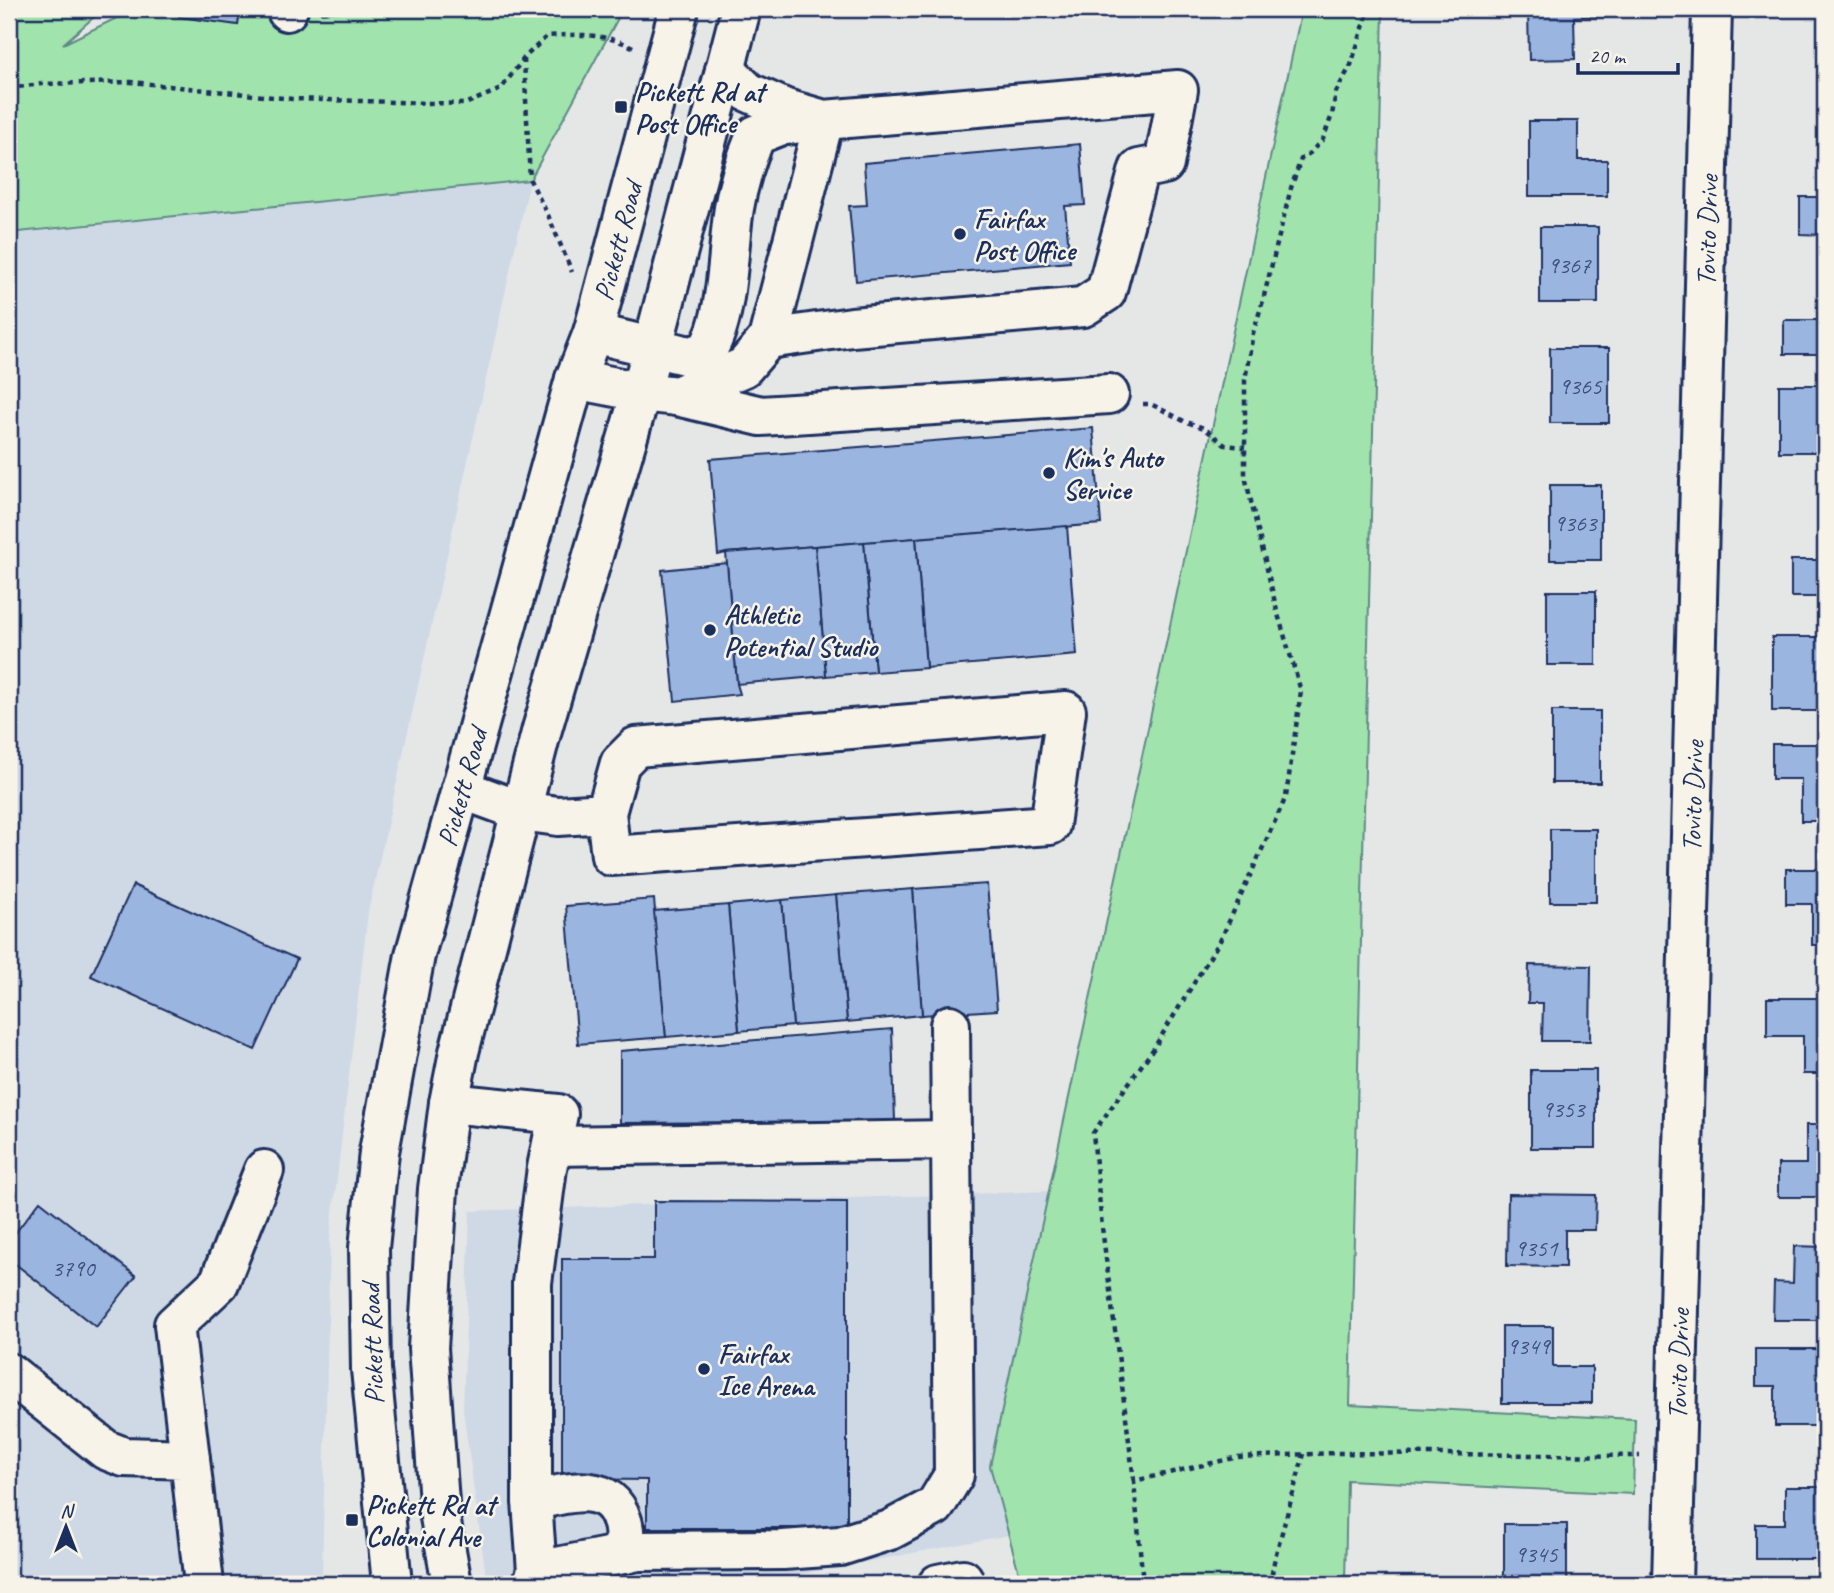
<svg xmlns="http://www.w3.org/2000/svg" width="1834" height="1593" font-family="Caveat,sans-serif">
<rect width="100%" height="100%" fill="#e5e7e7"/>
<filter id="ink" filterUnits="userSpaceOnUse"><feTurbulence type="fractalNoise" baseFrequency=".0143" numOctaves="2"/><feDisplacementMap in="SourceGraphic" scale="14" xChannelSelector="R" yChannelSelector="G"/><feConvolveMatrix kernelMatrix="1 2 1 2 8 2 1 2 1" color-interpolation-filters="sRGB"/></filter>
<g filter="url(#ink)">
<g fill="#cfd8e5">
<polygon points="530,180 368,912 330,1238 322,1575 292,1583 277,1584 9,1584 9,233"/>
<polygon points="1052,1191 1009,1535 749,1584 487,1584 463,1410 470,1211"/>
</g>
<g fill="#a1e3ad" stroke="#5e8986" stroke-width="2">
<polygon points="9,9 102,9 94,17 63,44 135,9 623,9 530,180 9,233"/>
<polygon points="1302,9 1383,9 1350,1405 1635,1419 1633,1494 1347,1480 1345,1584 1022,1584 990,1466"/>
</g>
<g fill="#9bb5e1" stroke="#1b2f5e" stroke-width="2">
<polygon points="180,9 240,9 238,25 179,17"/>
<polygon points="321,9 368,9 321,13"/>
<polygon points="1528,9 1609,9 1609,16 1574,17 1575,59 1529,60"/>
<polygon points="1529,121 1578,121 1578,160 1607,160 1607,196 1529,196"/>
<polygon points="1080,144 1085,205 1065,206 1070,262 856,281 849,206 867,205 864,163"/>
<polygon points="1800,197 1825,197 1825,235 1800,234"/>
<rect x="1540" y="227" width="58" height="76"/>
<polygon points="1819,281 1825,281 1825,354 1784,354 1784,320 1819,320"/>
<rect x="1550" y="348" width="59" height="75"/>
<rect x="1779" y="385" width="46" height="67"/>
<polygon points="1093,428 1101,524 726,553 718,555 710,459"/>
<rect x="1550" y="485" width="51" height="75"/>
<polygon points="1067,526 1077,655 926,668 916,538"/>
<polygon points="916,538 926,668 875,672 864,542"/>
<polygon points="864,542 875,672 826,676 815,546"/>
<polygon points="815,546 826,676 737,684 726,553"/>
<rect x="1791" y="560" width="34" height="37"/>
<polygon points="727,563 737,684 740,694 675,701 662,570"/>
<rect x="1547" y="591" width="49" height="74"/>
<rect x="1772" y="637" width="53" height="74"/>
<rect x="1552" y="711" width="48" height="72"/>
<polygon points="1772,744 1825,744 1825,821 1801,821 1801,779 1772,779"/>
<rect x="1550" y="829" width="46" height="73"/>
<polygon points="1786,869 1825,869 1825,945 1812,945 1812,904 1786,904"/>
<polygon points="987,884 997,1010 922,1015 913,889"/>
<polygon points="133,885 297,959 255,1050 91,976"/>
<polygon points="913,889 922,1015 847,1022 836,895"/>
<polygon points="836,895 847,1022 793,1026 782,900"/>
<polygon points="654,899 666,1037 578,1044 566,906"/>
<polygon points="782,900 793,1026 739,1031 728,905"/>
<polygon points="728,905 739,1031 666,1037 654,911"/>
<polygon points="1529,965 1591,966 1590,1041 1542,1041 1543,1003 1528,1003"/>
<polygon points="1767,998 1825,998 1825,1074 1803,1074 1803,1036 1767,1036"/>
<polygon points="892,1029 895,1121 620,1123 620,1051"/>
<rect x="1531" y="1070" width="65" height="78"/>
<polygon points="1806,1125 1825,1125 1825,1197 1778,1197 1778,1164 1806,1164"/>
<polygon points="1508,1194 1596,1195 1595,1230 1565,1230 1565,1267 1507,1266"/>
<polygon points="40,1201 136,1276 96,1327 9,1259 9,1241"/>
<polygon points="654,1201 847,1202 847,1528 647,1528 647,1480 562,1479 562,1259 654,1259"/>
<polygon points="1794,1246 1825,1247 1825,1320 1773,1320 1774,1282 1793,1283"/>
<polygon points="1502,1326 1553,1326 1553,1367 1592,1367 1592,1403 1502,1403"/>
<polygon points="1756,1349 1825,1349 1825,1426 1775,1426 1775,1386 1756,1386"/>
<polygon points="1785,1487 1825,1487 1825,1559 1756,1559 1756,1524 1785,1524"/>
<rect x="1504" y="1524" width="63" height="60"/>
</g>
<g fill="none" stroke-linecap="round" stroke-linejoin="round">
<g stroke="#1b2f5e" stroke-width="44">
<g id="minor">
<polyline points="287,11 288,9"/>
<polyline points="725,70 748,92 786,109 824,120 1178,90 1164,164 1139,169 1106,292 1083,307 852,327 768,339"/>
<path d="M575 379 641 392 677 396 744 367 768 339 824 120 779 126 756 135C746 159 738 183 734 208 727 251 729 317 706 352L689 356 593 333"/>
<polyline points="677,396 761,416 1109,394"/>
<polyline points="461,789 521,811 558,816 606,813 611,856 1050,825 1066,711 636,747 620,763 606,813"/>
<polyline points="449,1103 558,1114 547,1168 532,1283 532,1501 537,1571"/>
<polyline points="552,1146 951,1140"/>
<polyline points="9,1373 106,1450 124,1457 190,1459 204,1584"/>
<polyline points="190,1459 174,1325 219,1283 264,1170"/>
<path d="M532 1501C563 1494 609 1478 622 1521 626 1531 624 1544 625 1554"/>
<polyline points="532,1584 537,1571 638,1551 783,1550 840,1546 890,1530 935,1506 954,1475 950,1025"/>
<polyline points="938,1584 963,1579 964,1584"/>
<path id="s1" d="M1672 1584 1712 9"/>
</g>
</g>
<g stroke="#1b2f5e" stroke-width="44">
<g id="major">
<path id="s2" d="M392 1584 371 1369 369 1248 379 1152 415 955 575 379 593 333 679 9"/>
<polyline points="452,1584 440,1517 428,1348 438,1189 449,1103 459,1052 542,729 641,392 741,9"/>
</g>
</g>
<g stroke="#1b2f5e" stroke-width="4.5" stroke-dasharray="5 5" stroke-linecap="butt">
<polyline points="524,59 530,180 548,215 572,272"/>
<path d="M9 88 42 84 131 82 292 99 465 104 501 89 524 58 547 36C579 34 603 33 633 47"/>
<polyline points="1143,404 1151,404 1184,421 1204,428 1225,445 1245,447"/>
<polyline points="1134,1481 1102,1227 1093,1133 1154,1048 1221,939 1286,797 1301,691 1277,611 1245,476 1245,380 1253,333 1262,304 1291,188 1301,159 1310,153 1323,139 1332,115 1336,92 1351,65 1369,9"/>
<polyline points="1143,1584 1134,1481 1238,1457 1337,1453 1640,1456"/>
<polyline points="1270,1584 1275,1557 1304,1454"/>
</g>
<use href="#minor" stroke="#f7f3e8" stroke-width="38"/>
<use href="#major" stroke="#f7f3e8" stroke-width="38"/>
</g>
</g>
<g fill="#1b2f5e" stroke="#f7f3e8" stroke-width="2.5">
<rect x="614" y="100" width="14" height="14" rx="3.5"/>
<circle cx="960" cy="234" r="7"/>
<circle cx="1049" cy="473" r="7"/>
<circle cx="710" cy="630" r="7"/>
<circle cx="704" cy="1369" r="7"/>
<rect x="345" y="1513" width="14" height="14" rx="3.5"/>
</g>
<g text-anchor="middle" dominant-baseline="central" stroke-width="5" stroke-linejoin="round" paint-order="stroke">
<g font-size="24" fill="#3b507f">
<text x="1569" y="265">9367</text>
<text x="1580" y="386">9365</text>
<text x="1575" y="523">9363</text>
<text x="1563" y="1109">9353</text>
<text x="1536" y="1248">9351</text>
<text x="73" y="1268">3790</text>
<text x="1528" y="1346">9349</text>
<text x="1536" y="1554">9345</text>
</g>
<g font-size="28" font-weight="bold" fill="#1b2f5e" stroke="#f7f3e8" text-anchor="start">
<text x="635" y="91">Pickett Rd at<tspan x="635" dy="32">Post Office</tspan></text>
<text x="974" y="218">Fairfax<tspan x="974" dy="32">Post Office</tspan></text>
<text x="1063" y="457">Kim's Auto<tspan x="1063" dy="32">Service</tspan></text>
<text x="724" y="614">Athletic<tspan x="724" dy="32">Potential Studio</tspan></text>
<text x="718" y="1353">Fairfax<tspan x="718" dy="32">Ice Arena</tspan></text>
<text x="366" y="1504">Pickett Rd at<tspan x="366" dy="32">Colonial Ave</tspan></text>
</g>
<g font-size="28" fill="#1b2f5e" stroke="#f7f3e8">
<text stroke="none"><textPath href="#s1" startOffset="1354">Tovito Drive</textPath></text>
<text stroke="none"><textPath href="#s2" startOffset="1376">Pickett Road</textPath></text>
<text stroke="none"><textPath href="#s2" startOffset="808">Pickett Road</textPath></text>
<text stroke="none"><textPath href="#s1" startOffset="788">Tovito Drive</textPath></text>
<text transform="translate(372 1344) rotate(-92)">Pickett Road</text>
<text stroke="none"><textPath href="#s1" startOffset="220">Tovito Drive</textPath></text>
</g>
</g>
<rect width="1834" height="1593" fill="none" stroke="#f7f3e8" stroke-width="35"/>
<rect x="18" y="18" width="1799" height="1558" fill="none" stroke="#1b2f5e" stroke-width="2.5" filter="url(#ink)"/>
<g transform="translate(66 1527)" stroke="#f7f3e8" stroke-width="5" paint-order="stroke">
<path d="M0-5L12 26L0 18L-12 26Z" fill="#1b2f5e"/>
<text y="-10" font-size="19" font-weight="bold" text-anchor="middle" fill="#1b2f5e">N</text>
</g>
<path d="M1578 63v10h100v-10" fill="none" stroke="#1b2f5e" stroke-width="3.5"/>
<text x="1589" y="63" font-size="21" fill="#1b2f5e" stroke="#f7f3e8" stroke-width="5" paint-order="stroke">20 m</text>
</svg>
